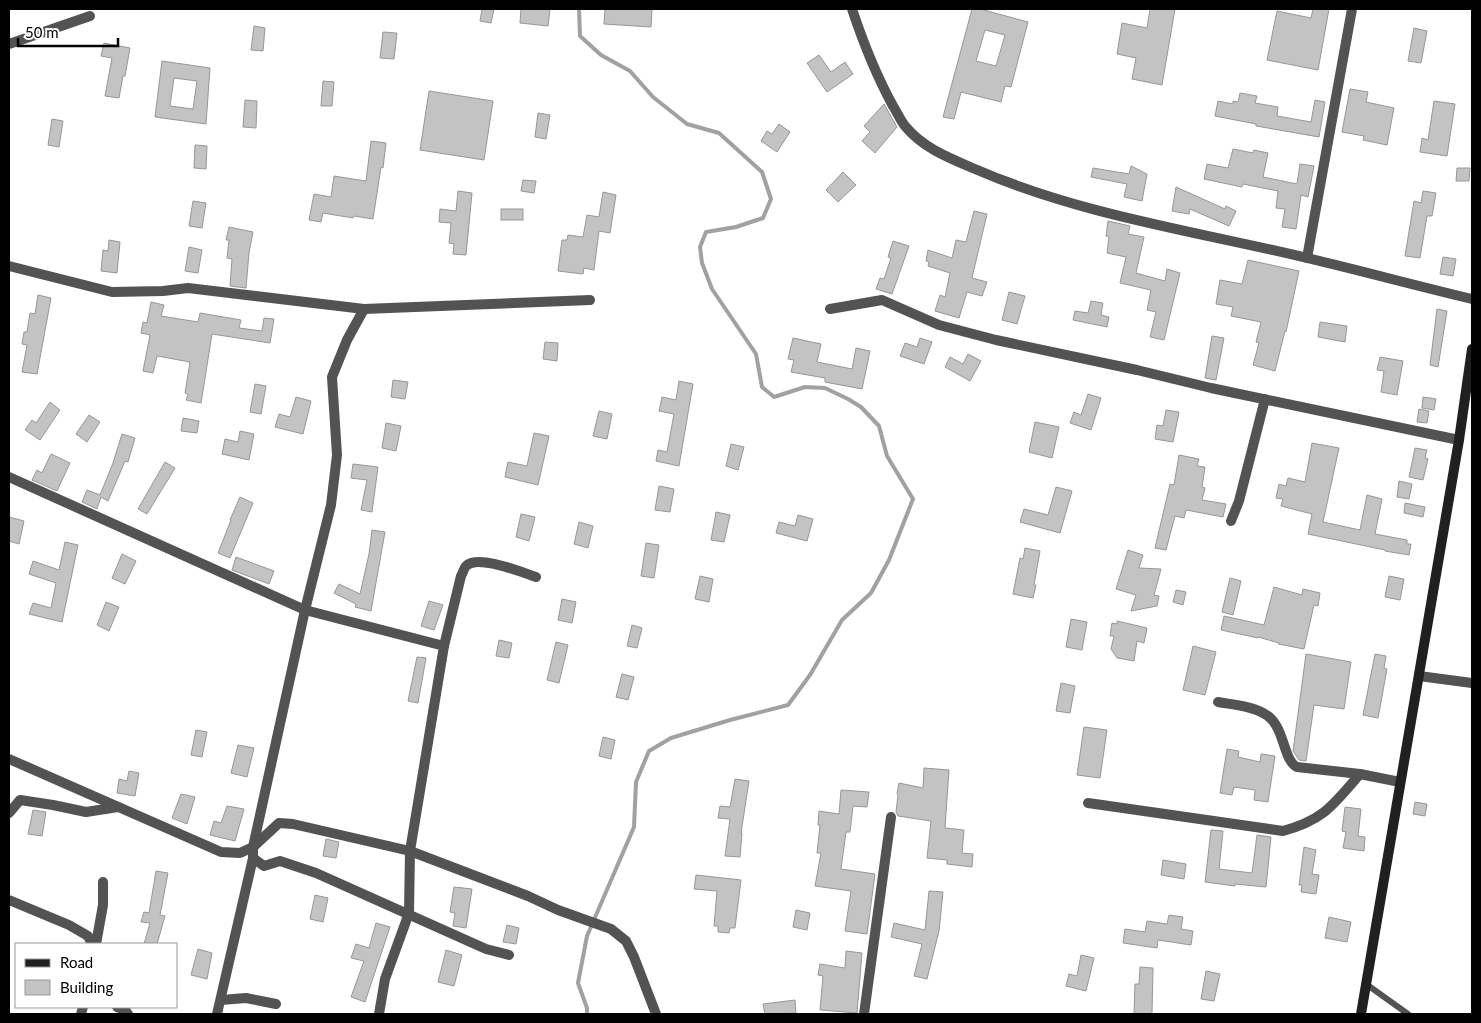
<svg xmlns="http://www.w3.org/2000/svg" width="1481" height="1023" font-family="Lato,sans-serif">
<rect width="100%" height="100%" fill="#fff"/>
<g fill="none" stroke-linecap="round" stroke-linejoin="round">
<polyline stroke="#a1a1a1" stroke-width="4" points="579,9 580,36 601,55 630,71 653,97 687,124 719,133 762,172 771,199 763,218 736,227 706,232 700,247 702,263 712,289 756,354 762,387 774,397 805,387 825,388 848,399 861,407 879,426 887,456 913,499 889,560 871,593 842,620 810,675 788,705 730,720 671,738 649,751 636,782 634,827 587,936 578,983 587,1008 587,1014"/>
</g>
<g fill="#c3c3c3" stroke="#979797" fill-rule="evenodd">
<polygon points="482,9 494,9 491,23 480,21"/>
<polygon points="521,9 550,9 548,26 520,23"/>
<polygon points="605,9 652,9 651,27 604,24"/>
<path d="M972 9H980L1028 22 1011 87 1005 86 1001 102 961 92 954 119 943 117ZM985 30 1005 35 996 66 976 61Z"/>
<polygon points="1150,9 1175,9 1162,85 1132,79 1136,58 1117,54 1122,23 1147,28"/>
<polygon points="1313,9 1329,9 1318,70 1267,60 1277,11 1311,18"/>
<polygon points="254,26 265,28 263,51 251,50"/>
<polygon points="1414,28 1427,31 1421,63 1408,61"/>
<polygon points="383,32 397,33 394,59 380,58"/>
<polygon points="104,43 130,48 125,76 123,76 119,98 105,96 112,58 101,56"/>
<polygon points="819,55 831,72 845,62 853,74 827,92 807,63"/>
<path d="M162 61 210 68 206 124 155 117ZM174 78 197 81 193 109 170 106Z"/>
<polygon points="323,81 334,82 332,106 321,106"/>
<polygon points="1350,89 1368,92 1366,102 1394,108 1387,145 1363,140 1364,136 1342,132"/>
<polygon points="429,91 493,101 484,160 420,150"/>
<polygon points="1240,93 1257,96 1255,103 1278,107 1277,116 1311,122 1315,100 1325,102 1319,137 1256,126 1256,124 1215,116 1218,101 1233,104 1233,101 1238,102"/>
<polygon points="245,100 257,101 256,128 243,127"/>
<polygon points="1434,101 1455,104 1447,156 1420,152 1422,138 1428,140"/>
<polygon points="884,104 897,127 875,153 862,141 870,132 864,126"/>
<polygon points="538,113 550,115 546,139 535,137"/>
<polygon points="52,119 63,121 59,147 48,145"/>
<polygon points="779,124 790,132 777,152 761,141 767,131 772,134"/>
<polygon points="371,141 386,143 383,168 381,167 373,219 354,216 353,218 323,213 321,222 309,220 314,194 331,197 334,176 366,181"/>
<polygon points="195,145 207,146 206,169 194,168"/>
<polygon points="1233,149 1253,153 1254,150 1268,153 1263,177 1297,184 1300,164 1314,166 1308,197 1301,195 1296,229 1282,227 1285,209 1276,208 1278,191 1243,184 1242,187 1204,179 1207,164 1228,168"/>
<polygon points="1131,166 1147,174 1142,201 1124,197 1127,184 1091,177 1093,168 1129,174"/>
<polygon points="1457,168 1470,168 1469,181 1456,181"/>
<polygon points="843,172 856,185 838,202 826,190"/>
<polygon points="523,180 536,181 534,193 521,191"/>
<polygon points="1176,187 1225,209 1226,206 1236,211 1229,226 1190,209 1189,214 1172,211"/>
<polygon points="458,191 472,193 466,255 453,254 454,244 449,243 451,223 439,222 440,209 456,211"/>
<polygon points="1423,191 1436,193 1432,216 1427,216 1420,258 1405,256 1414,201 1421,203"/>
<polygon points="603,192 616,195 610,233 599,231 594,270 584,268 583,274 558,271 562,240 567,240 568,235 583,237 587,215 599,217"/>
<polygon points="193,201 206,203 202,228 189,226"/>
<rect x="501" y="209" width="22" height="11"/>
<polygon points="974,211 987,214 972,278 987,282 982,296 967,292 959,318 935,311 940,295 945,297 950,273 928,266 929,262 926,261 928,250 952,258 956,240 966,242"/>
<polygon points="1108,221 1130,226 1128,234 1144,237 1136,273 1165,281 1167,269 1180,273 1164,340 1150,337 1156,312 1147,310 1151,290 1120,283 1126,257 1107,253 1109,237 1106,236"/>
<polygon points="229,227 253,232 249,253 246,288 230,286 232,259 227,258 229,240 226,240"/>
<polygon points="109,240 120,242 117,273 101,271 103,250 108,251"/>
<polygon points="893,241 909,246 892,294 876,289 880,278 884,279 891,258 888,257"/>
<polygon points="189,247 202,250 198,273 185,271"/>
<polygon points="1443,257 1456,259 1453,276 1440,274"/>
<polygon points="1248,260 1299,271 1286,332 1285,331 1275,371 1253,365 1259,343 1256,342 1261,322 1231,316 1233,307 1216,304 1220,280 1242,284"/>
<polygon points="1009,292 1025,296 1017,324 1002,320"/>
<polygon points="38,295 51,298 37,374 22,372 27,345 22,344 24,332 27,332 30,313 35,314"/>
<polygon points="1091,301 1103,303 1101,315 1109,317 1107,327 1073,320 1075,311 1088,313"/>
<polygon points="151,302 164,305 161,316 198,322 200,313 241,320 239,328 262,331 264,318 274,319 270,343 212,334 201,403 186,400 188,394 185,393 190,362 157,356 153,373 143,371 150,335 141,333 143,322 147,323"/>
<polygon points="1437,309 1447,311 1438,367 1430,365"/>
<polygon points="1320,322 1347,326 1345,342 1318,337"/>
<polygon points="1212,336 1224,338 1216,380 1205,378"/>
<polygon points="793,338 821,344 817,362 852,369 856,348 870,351 862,389 825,382 825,378 791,372 794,360 788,359"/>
<polygon points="920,338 932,342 924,364 900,356 905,343 917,347"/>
<polygon points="545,342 558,343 557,361 543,359"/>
<polygon points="968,354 981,361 970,381 945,367 950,357 963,364"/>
<polygon points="1380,357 1403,361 1397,395 1381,392 1384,371 1377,370"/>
<polygon points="393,380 408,382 405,399 391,397"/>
<polygon points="679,381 693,384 679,466 656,461 658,450 667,452 674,414 659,411 662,397 676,400"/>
<polygon points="255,384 266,386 261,414 250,412"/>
<polygon points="1088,394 1101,398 1091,430 1070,423 1074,412 1081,415"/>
<polygon points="296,397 311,401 303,434 275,427 279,414 290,417"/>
<polygon points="1423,397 1436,399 1434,410 1422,408"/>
<polygon points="50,402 60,410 40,440 25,430 32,420 36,423"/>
<polygon points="1419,409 1429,411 1427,423 1417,422"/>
<polygon points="1166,410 1179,412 1173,442 1155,439 1157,425 1163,426"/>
<polygon points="599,411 612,414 607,439 593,436"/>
<polygon points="89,415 100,422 87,442 76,434"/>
<polygon points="183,418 199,421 197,433 181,431"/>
<polygon points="1035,422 1059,427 1052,458 1029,452"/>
<polygon points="386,423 401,426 396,451 382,448"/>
<polygon points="240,431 254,434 249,460 222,454 225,439 238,442"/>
<polygon points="534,433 549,436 538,485 505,477 508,462 527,466"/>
<polygon points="122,434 135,438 128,462 125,461 108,501 101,497 97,509 82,502 87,490 100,495 113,463"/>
<polygon points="1312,443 1339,448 1323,522 1360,530 1367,495 1382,499 1375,534 1407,540 1407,544 1411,544 1409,555 1385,551 1385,550 1308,534 1312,514 1281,506 1283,499 1276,498 1279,484 1286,486 1288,478 1305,482"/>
<polygon points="731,444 744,447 738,470 726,466"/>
<polygon points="1415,448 1427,450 1425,458 1428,459 1423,480 1409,477"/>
<polygon points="51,454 70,463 57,491 32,480 37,470 42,473"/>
<polygon points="1179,455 1199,459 1197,466 1205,467 1202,487 1205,488 1202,500 1226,504 1223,517 1186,510 1184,518 1175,516 1166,550 1155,548 1170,484 1174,485"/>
<polygon points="165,462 175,468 147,514 138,509"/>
<polygon points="353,464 378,467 372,512 361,510 367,480 351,478"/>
<polygon points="1399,481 1412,484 1409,499 1397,497"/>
<polygon points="659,486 674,489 670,512 655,510"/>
<polygon points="1056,487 1072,491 1060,533 1020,522 1024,509 1048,515"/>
<polygon points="240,497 253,503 230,558 218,553 231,520 230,520"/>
<polygon points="1405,503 1425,507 1423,517 1404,513"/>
<polygon points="716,512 730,515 724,542 711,540"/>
<polygon points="521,514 535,517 529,541 516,537"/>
<polygon points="798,515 813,519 807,541 776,533 779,522 795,526"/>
<polygon points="9,517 24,521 19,544 9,541"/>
<polygon points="579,522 593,526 588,548 574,544"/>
<polygon points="372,530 385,532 371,611 355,607 356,604 334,593 339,584 360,594 369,554"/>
<polygon points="65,542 78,545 62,622 29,614 33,603 51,608 56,583 29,574 33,561 59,570"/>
<polygon points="646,543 659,545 654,578 641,576"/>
<polygon points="1025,548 1040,551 1034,585 1036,585 1033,598 1013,594 1020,558 1023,559"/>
<polygon points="1128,550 1143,555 1139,568 1161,569 1154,595 1159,596 1157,606 1131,611 1136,595 1116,589"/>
<polygon points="122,554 136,561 125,584 112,578"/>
<polygon points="236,557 274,571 269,584 232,570"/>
<polygon points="700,576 713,579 709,602 695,599"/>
<polygon points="1389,576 1404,579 1400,600 1385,597"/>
<polygon points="1230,578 1241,581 1233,615 1222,612"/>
<polygon points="1274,587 1302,595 1303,589 1320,593 1318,606 1314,605 1304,649 1278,644 1279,643 1258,637 1258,638 1221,630 1224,616 1264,625"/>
<polygon points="1176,590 1186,592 1183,605 1173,602"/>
<polygon points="562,599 576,602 572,623 558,620"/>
<polygon points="429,601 443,605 434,630 421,626"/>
<polygon points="106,602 119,607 109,631 97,625"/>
<polygon points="1071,619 1087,622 1082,650 1066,647"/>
<polygon points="1117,621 1147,628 1144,643 1137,641 1134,661 1117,658 1111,649 1114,636 1110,636 1112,623 1117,624"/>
<polygon points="632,625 642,628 637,648 627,646"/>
<polygon points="499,640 512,643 509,658 496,656"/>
<polygon points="556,642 568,645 559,683 547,680"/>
<polygon points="1193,646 1216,652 1205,695 1183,690"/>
<polygon points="1306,654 1351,662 1344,709 1314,705 1306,761 1299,760 1293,751"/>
<polygon points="1375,654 1386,656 1384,668 1387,669 1378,718 1363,715"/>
<polygon points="417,657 426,658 418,703 408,701"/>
<polygon points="622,674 634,677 628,700 616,697"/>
<polygon points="1061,683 1075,686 1070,713 1056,711"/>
<polygon points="1084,727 1107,730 1100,778 1077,775"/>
<polygon points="196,730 207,732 202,757 191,755"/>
<polygon points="603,737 615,740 611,759 599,756"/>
<polygon points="238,745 254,748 247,777 231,773"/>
<polygon points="1227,749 1239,751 1238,757 1260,762 1261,754 1275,756 1268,802 1254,800 1255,790 1234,787 1232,795 1220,793"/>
<polygon points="924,768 949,770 945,828 964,830 962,853 973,854 972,867 947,864 947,860 927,858 931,821 898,816 896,812 898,795 897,794 899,783 923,788"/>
<polygon points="129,771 139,773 135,796 117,793 119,779 127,781"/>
<polygon points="735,779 749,781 741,833 742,833 740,857 725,856 730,819 718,818 720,806 730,807"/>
<polygon points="841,790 869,792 867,807 853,806 850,832 846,832 841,869 875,874 867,934 845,931 851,891 815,886 821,853 817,853 820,825 818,825 819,811 839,814"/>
<polygon points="181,794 195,797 187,824 172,818"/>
<polygon points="1415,802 1427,804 1425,816 1413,814"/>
<polygon points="227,806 244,809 235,841 210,835 214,821 221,823"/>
<polygon points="1345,807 1361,809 1358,836 1365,837 1364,851 1343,848 1346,832 1342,831"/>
<polygon points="33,810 46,812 42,836 28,834"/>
<polygon points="1211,830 1223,831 1219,869 1252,873 1257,835 1271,837 1266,887 1235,884 1235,886 1205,882"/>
<polygon points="326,839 339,842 336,858 323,856"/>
<polygon points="1304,847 1316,850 1312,874 1319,875 1316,894 1301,892 1302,885 1299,885"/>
<polygon points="1163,860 1186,864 1184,879 1161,875"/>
<polygon points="156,871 168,873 160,915 165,916 157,944 144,944 150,923 141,922 144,912 149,913"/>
<polygon points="696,875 741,880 735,928 730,928 729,933 718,932 718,926 714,926 717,891 694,889"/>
<polygon points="454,887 472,889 466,928 453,926 455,913 450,912"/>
<polygon points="929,891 943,892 939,931 927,979 914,976 922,944 891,937 894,923 925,930"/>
<polygon points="315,895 328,898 323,922 310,919"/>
<polygon points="796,910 810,913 807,930 793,927"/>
<polygon points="1169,915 1183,917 1181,929 1193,931 1191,945 1158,940 1157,948 1123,943 1125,929 1145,932 1147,921 1167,924"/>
<polygon points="1329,917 1351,922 1347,942 1325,938"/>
<polygon points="376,923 390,927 365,1002 351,997 364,961 351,958 356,944 369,948"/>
<polygon points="507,925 519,928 516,944 503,942"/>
<polygon points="198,949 212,953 207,979 191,975"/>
<polygon points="446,950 462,955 454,986 438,982"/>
<polygon points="846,951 862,953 857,1013 820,1010 823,976 818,975 820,964 845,968"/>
<polygon points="1081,955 1094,958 1086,991 1066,986 1069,974 1077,976"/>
<polygon points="1140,967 1153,968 1152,1014 1134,1014 1135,984 1139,984"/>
<polygon points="1206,971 1220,974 1214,1001 1201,999"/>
<polygon points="795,1000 796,1013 765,1014 763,1004"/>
</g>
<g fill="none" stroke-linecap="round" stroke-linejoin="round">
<polyline stroke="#535353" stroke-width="6" points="1366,984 1408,1014"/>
<g stroke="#535353" stroke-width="10">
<path d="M852 9C863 42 876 75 893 106 897 112 900 120 905 126 923 148 949 158 975 169 1081 215 1195 231 1307 258 1362 271 1417 286 1472 299"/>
<polyline points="9,44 90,16"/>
<polyline points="1307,258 1352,9"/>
<polyline points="9,266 112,292 163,291 188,288 364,309 590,300"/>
<polyline points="830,309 882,300 939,325 996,340 1137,370 1211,388 1459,440"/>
<polyline points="9,477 305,610 444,646"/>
<polyline points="1231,521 1239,501 1265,399"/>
<polyline points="1419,676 1472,683"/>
<path d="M1218 702C1235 705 1254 706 1268 716 1285 729 1283 760 1297 767L1360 774 1400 782"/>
<polyline points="9,759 221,852 240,853 253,847 279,823 293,824 410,851 528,896 558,910 611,929 626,941 634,957 656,1014"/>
<path d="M1088 803 1283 831C1324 820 1333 805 1360 774"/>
<polyline points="9,813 20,800 53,805 86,812 118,807"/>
<polyline points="253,858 264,866 280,861 316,873 486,949 509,955"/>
<polyline points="9,900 69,925 88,936 92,944"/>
<polyline points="96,944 103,905 103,882"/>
<polyline points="221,1000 246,998 276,1004"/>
<polyline points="117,1007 125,1010 128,1014"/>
<polyline points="81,1014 83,1007"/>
<polyline points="217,1014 253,858 253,847 305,610 331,505 337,455 332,377 347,340 364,309"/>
<path d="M379 1014 385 979 409 913 410 851 444 646 461 576C463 573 464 568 466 566 478 554 521 572 536 577"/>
<polyline points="864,1014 891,817"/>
</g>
<polyline stroke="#202020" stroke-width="10" points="1361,1014 1459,440 1472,349"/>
</g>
<rect width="1481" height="1023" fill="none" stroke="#000000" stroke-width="20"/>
<rect x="15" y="943" width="162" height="65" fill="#ffffff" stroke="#999999"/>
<rect x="25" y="959" width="25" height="8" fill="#202020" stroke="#999999"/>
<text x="60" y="968" font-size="15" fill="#000000">Road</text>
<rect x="25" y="980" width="25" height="15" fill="#c3c3c3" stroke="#999999"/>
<text x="60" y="993" font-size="15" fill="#000000">Building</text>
<path d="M18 38v8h100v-8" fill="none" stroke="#000000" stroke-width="2.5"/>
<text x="25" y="38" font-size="15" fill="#000000" stroke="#ffffff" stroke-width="4" paint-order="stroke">50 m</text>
</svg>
